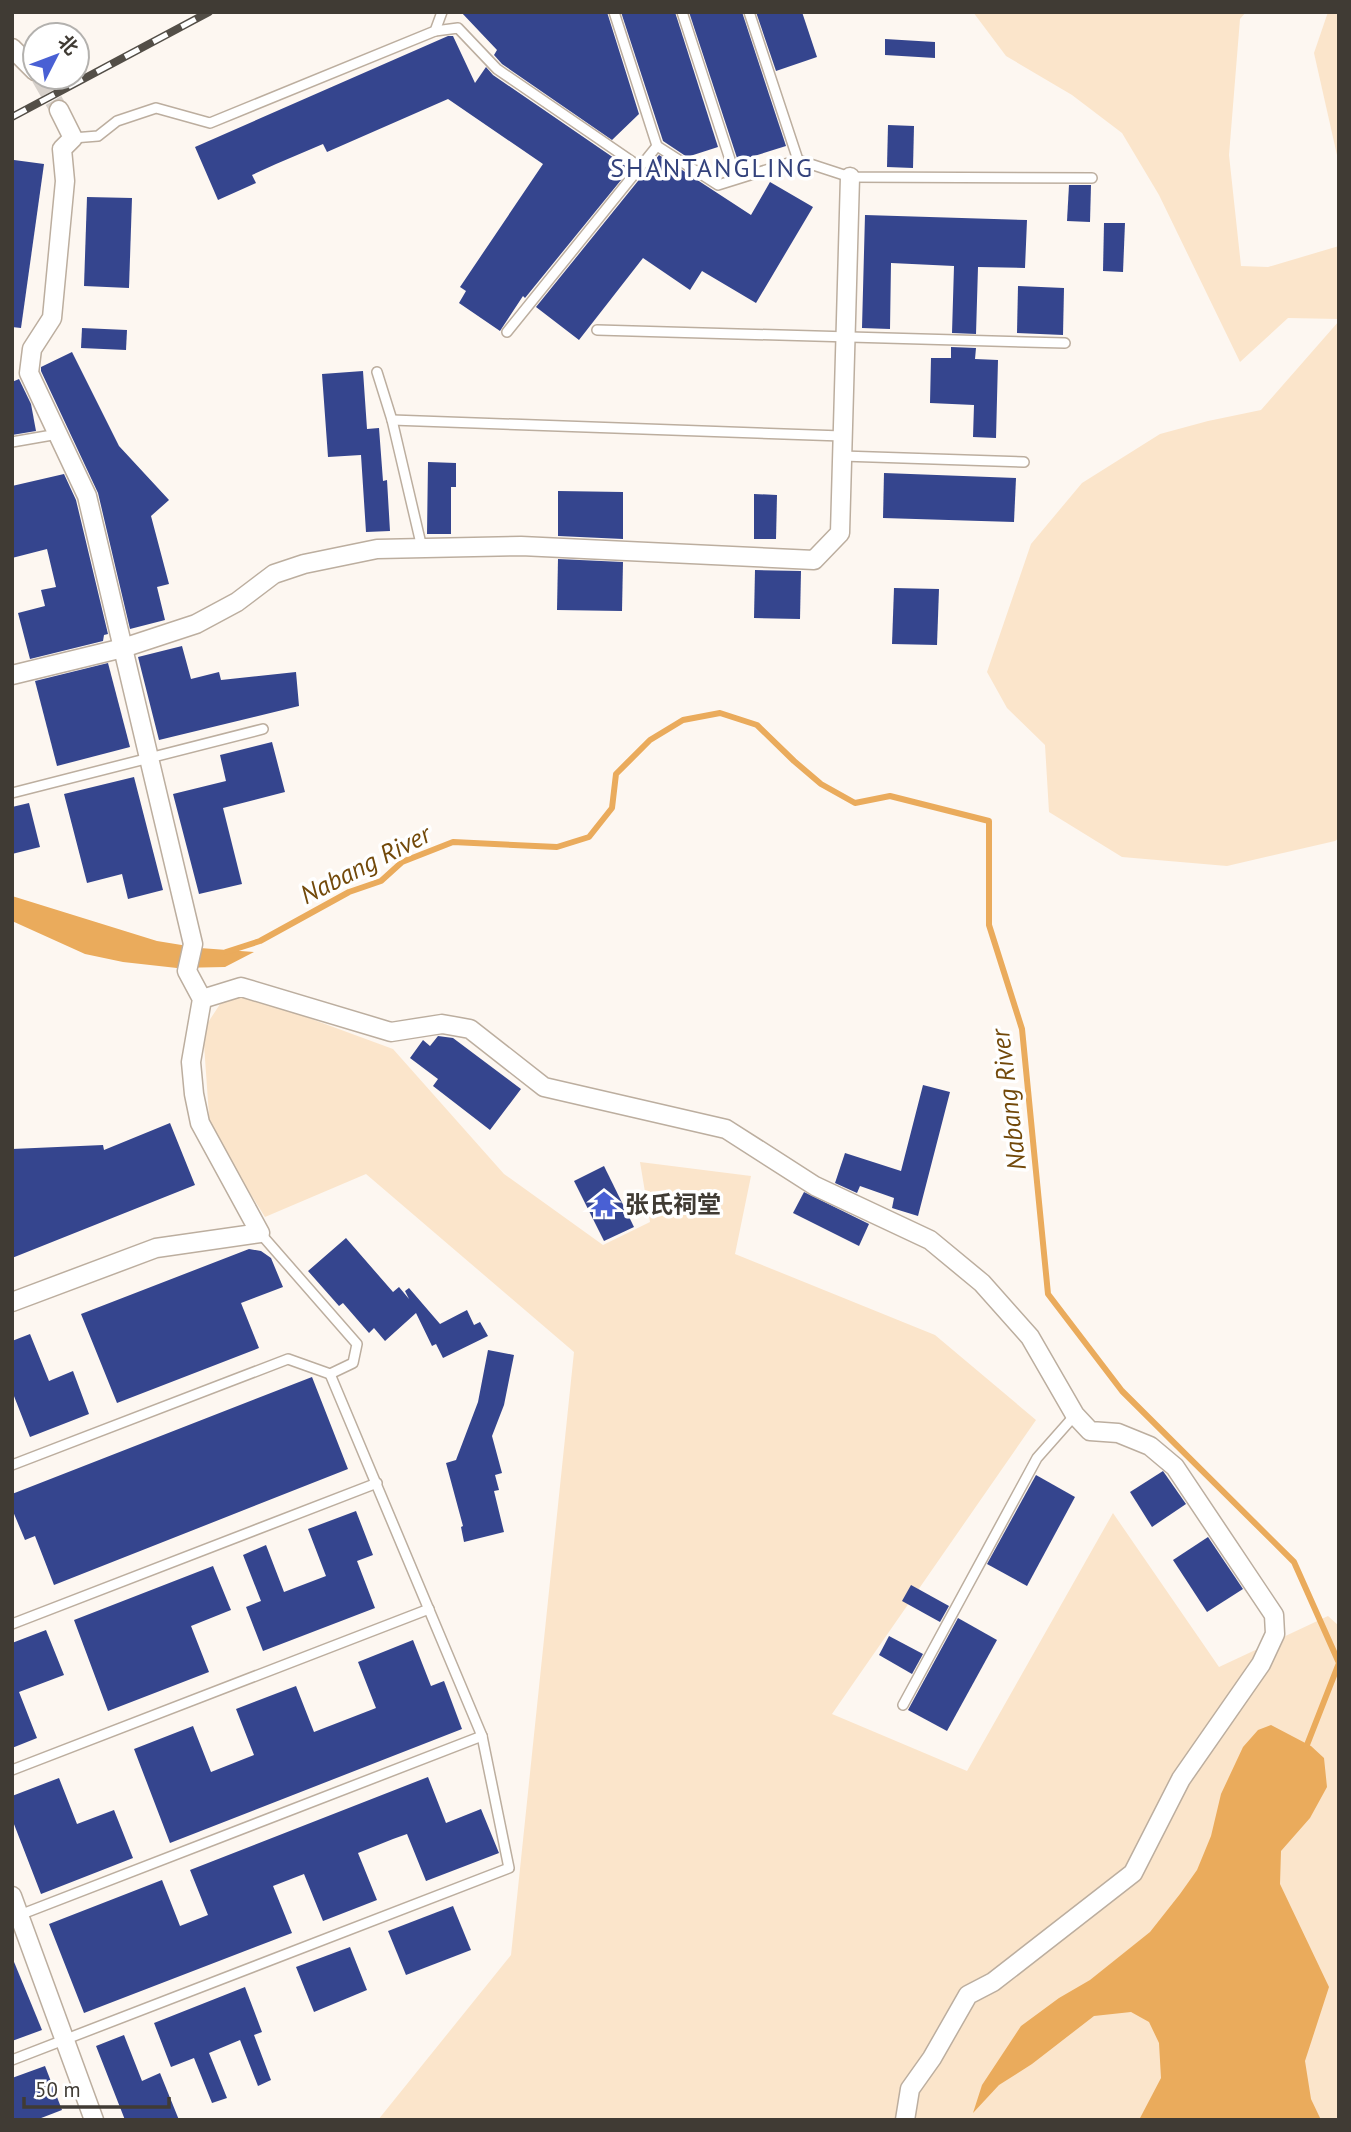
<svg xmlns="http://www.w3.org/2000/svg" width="1351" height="2132" font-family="'PT Sans','Noto Sans SC',sans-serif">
<rect width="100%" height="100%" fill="#fdf7f1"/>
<g fill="#fbe5cb">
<polygon points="973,12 1246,12 1240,19 1229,155 1241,266 1268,267 1339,246 1339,319 1288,318 1240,362 1159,195 1122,133 1072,95 1006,56"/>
<polygon points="1328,12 1339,12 1339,164 1314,53"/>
<polygon points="1339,321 1339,838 1335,841 1227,866 1122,857 1049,812 1045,745 1007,708 987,672 1031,544 1082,483 1160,434 1208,421 1261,410"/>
<polygon points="230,989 393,1049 504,1174 603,1245 650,1222 640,1162 751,1176 735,1254 935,1335 1036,1420 832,1714 967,1771 1113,1513 1219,1667 1328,1616 1339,1626 1339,2120 378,2120 511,1955 574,1352 366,1174 265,1217 210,1130 203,1030"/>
</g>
<g fill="#eaab5c">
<polygon points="12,896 157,941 200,948 254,952 225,967 177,968 123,962 85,954 12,921"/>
<polygon points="1271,1725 1311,1746 1324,1758 1327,1787 1310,1818 1281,1851 1280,1884 1329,1987 1305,2061 1311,2099 1321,2120 1139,2120 1161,2078 1159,2043 1149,2022 1131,2012 1094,2016 1032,2064 999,2085 973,2113 982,2085 1021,2026 1059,1998 1090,1980 1150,1932 1180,1894 1197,1870 1211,1836 1221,1794 1243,1747 1258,1730"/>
</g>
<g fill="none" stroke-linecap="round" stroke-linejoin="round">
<polyline stroke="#eaab5c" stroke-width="6" points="226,952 260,941 349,892 381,881 402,862 453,842 557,847 589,837 612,808 616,774 650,740 683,720 720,713 757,725 794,761 821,784 855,803 890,796 989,821 989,925 1022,1029 1048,1294 1122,1391 1294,1562 1339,1663 1305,1750"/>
</g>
<g fill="#35458e">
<polygon points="461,12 607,12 639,114 612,140 502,64 494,55 497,50"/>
<polygon points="621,12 675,12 718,147 687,157 663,141"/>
<polygon points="689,12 742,12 786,146 738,161"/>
<polygon points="756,12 802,12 817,57 776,71"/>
<polygon points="448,36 453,36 475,83 486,67 493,75 630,169 525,298 523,296 500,331 459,303 466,291 460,287 543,164 448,99 327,152 323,144 276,164 252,175 256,183 218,200 195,147"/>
<polygon points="885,39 935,42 935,58 885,55"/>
<polygon points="888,125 914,126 913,168 887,167"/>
<polygon points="659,155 751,215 770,182 813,207 756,303 702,271 690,290 643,258 579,340 536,307"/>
<polygon points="14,160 44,164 21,328 12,327 12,171"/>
<polygon points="1069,185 1091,185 1090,222 1067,221"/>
<polygon points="87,197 132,198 129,288 84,286"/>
<polygon points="865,215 1027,220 1025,268 978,267 976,334 952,333 954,266 891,263 890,329 862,328"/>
<polygon points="1104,223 1125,223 1123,272 1103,271"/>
<polygon points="1018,286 1064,288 1063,335 1017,333"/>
<polygon points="82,328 127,330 126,350 81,348"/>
<polygon points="951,347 976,348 975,359 998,360 996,438 973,437 974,405 930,403 931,358 951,358"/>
<polygon points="72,352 119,446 169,500 151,516 169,584 157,587 165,620 130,629 98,493 41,371 41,367"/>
<polygon points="363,371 367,429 379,428 383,481 387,480 390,531 366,532 361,455 328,457 322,374"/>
<polygon points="19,379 31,404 36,431 12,435 12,382"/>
<polygon points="428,462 456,463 456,487 451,487 451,534 427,534"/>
<polygon points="884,473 1016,478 1014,522 883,518"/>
<polygon points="64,474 76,500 108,634 104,635 103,641 30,659 18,613 45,606 41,590 56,587 47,549 12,558 12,486"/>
<polygon points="558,491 623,492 623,539 558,536"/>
<polygon points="754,494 777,495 776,539 754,539"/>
<polygon points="558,559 623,562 622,611 557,610"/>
<polygon points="755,570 801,571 800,619 754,618"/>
<polygon points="894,588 939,589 937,645 892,644"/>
<polygon points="182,646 191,679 219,672 221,680 296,672 299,706 159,740 138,657"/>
<polygon points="108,663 130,747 57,766 35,681"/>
<polygon points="272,742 285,792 223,808 242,884 199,894 173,794 226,781 220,755"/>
<polygon points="134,777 163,890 128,899 122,874 87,883 64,794"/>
<polygon points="29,803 40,847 12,854 12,807"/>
<polygon points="438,1036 453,1038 521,1089 490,1130 433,1086 438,1079 410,1058 423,1040 430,1046"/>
<polygon points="923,1085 950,1092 918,1216 892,1208 894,1198 860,1186 857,1193 835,1183 845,1153 901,1171"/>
<polygon points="170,1123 195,1185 12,1258 12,1149 103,1145 104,1150"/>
<polygon points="604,1166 634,1227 604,1241 574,1181"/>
<polygon points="804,1192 869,1224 859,1246 793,1213"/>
<polygon points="346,1238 393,1292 399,1287 409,1299 405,1291 409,1288 440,1324 467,1310 474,1325 480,1322 488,1336 443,1358 436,1344 432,1346 416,1313 385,1341 374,1328 369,1333 343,1303 339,1306 308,1271"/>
<polygon points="249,1249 261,1251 271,1258 283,1287 241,1303 259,1348 117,1403 81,1314"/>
<polygon points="30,1334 49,1381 73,1371 89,1414 30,1437 12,1391 12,1341"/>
<polygon points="488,1350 514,1355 504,1405 492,1436 502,1473 495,1475 499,1490 494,1491 504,1532 464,1542 461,1527 463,1526 446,1463 456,1460 478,1402"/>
<polygon points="312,1377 348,1469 54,1585 35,1536 25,1540 12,1509 12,1494"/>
<polygon points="1163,1471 1186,1504 1152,1527 1130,1492"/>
<polygon points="1036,1475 1075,1497 1027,1586 987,1564"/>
<polygon points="356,1511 373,1555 357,1561 375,1608 263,1651 246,1607 261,1601 243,1555 266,1545 284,1592 326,1576 308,1529"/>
<polygon points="1208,1537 1243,1589 1207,1612 1173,1560"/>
<polygon points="213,1566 231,1610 191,1626 209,1672 108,1711 74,1620"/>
<polygon points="911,1585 949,1606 940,1622 902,1601"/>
<polygon points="958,1618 997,1640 947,1731 908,1710"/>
<polygon points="46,1630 64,1675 19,1692 37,1738 12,1748 12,1643"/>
<polygon points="889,1636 923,1654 912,1674 879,1655"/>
<polygon points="413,1640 431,1686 444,1681 462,1729 170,1843 134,1749 193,1726 211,1772 254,1755 236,1709 296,1686 314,1732 376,1708 358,1662"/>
<polygon points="428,1777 446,1823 481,1809 499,1853 426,1881 407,1834 393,1839 358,1853 377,1900 323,1921 304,1874 273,1886 292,1933 84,2013 49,1924 162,1880 180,1926 208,1915 190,1870"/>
<polygon points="59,1778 77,1824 114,1810 133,1858 41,1894 12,1819 12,1796"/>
<polygon points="453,1906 471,1950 406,1975 388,1931"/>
<polygon points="350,1947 367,1990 314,2012 296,1967"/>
<polygon points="12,1957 42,2030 12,2041"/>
<polygon points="245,1987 262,2032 254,2035 271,2080 258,2086 240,2040 209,2053 227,2098 212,2103 194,2058 171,2067 154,2023"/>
<polygon points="124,2035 142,2081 160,2073 179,2120 125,2120 96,2046"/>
<polygon points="45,2066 62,2110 36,2120 12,2120 12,2078"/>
</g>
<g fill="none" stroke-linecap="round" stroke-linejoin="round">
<polyline stroke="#d7d1cb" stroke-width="18" stroke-dasharray="18 9" stroke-linecap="butt" points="40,77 59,110"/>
<g stroke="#bcae9f" stroke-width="12">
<g id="service">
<polyline points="682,12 736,178"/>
<polyline points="749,12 798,160"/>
<polyline points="435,31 458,28 497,69 640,167"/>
<polyline points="73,138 98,136 117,121 156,108 210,123 435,31 442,12"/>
<polyline points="657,146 718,185 798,160 850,177 1092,178"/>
<polyline points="597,330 1065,343"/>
<polyline points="507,332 657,146 614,12"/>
<polyline points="377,372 392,420 422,548"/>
<polyline points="392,420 842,436"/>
<polyline points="12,442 58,434"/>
<polyline points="842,456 1024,462"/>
<polyline points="12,793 263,729"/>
<polyline points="12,1465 288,1359 330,1374 353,1363 357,1344 260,1233"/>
<polyline points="12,1624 377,1483"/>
<polyline points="903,1705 1037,1458 1075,1415"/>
<polyline points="12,1770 429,1609"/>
<polyline points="17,1916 482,1736"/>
<polyline points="12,2060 509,1868 482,1736 330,1374"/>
</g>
</g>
<g stroke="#bcae9f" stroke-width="21">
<g id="minor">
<polyline points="12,48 35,71"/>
<polyline points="12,675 123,648 196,624 237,602 274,574 304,564 377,549 521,546 814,560 840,533 850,177"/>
<polyline points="202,999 241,987 391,1032 442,1024 470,1029 544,1087 726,1129 815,1186 930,1240 982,1283 1030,1337 1075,1415 1090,1431 1118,1433 1150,1446 1175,1467 1274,1615 1275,1634 1261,1664 1181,1779 1133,1873 993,1982 968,1995 932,2058 910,2089 905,2120"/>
<polyline points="12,1302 156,1248 260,1233 200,1123 194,1094 191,1062 202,999 187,971 193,944 87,496 29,373 32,349 52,318 65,181 62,149 73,138 59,110"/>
<polyline points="12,1896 94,2120"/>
</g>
</g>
<use href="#service" stroke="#fff" stroke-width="9"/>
<use href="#minor" stroke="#fff" stroke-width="18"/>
<g stroke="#534e47" stroke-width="8">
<polyline id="rail" points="12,117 209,12"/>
</g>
<use href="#rail" stroke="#fff" stroke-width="5" stroke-dasharray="16" stroke-linecap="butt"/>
</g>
<defs>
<g id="temple-bare" transform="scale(2.1)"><path d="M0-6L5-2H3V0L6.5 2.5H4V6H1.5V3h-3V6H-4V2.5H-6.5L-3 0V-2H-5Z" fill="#4960d4" stroke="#fff" stroke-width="2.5" paint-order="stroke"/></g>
</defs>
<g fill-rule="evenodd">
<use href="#temple-bare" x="604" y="1204"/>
</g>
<g text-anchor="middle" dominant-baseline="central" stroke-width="7" stroke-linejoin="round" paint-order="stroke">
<g font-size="24" font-weight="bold" fill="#403b34" stroke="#fff" text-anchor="start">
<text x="625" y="1204">张氏祠堂</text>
</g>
<g font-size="26" letter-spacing="2" fill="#33427c" stroke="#fff">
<text x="712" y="167">SHANTANGLING</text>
</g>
<g font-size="26" font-style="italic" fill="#72490a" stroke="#fff">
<text transform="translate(365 864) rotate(-27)">Nabang River</text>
<text transform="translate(1008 1100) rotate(-97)">Nabang River</text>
</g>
</g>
<rect width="1351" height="2132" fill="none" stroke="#403b34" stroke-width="28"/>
<g transform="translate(56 56) rotate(48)"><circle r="33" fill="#ffffff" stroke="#b3b1ae" stroke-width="2"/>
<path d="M0-5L12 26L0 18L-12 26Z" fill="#4960d4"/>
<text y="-10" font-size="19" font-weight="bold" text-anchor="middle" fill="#403b34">北</text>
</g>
<path d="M24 2097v10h145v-10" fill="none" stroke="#403b34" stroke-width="3.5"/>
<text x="35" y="2097" font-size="21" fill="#403b34" stroke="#ffffff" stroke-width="5" paint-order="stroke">50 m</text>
</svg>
